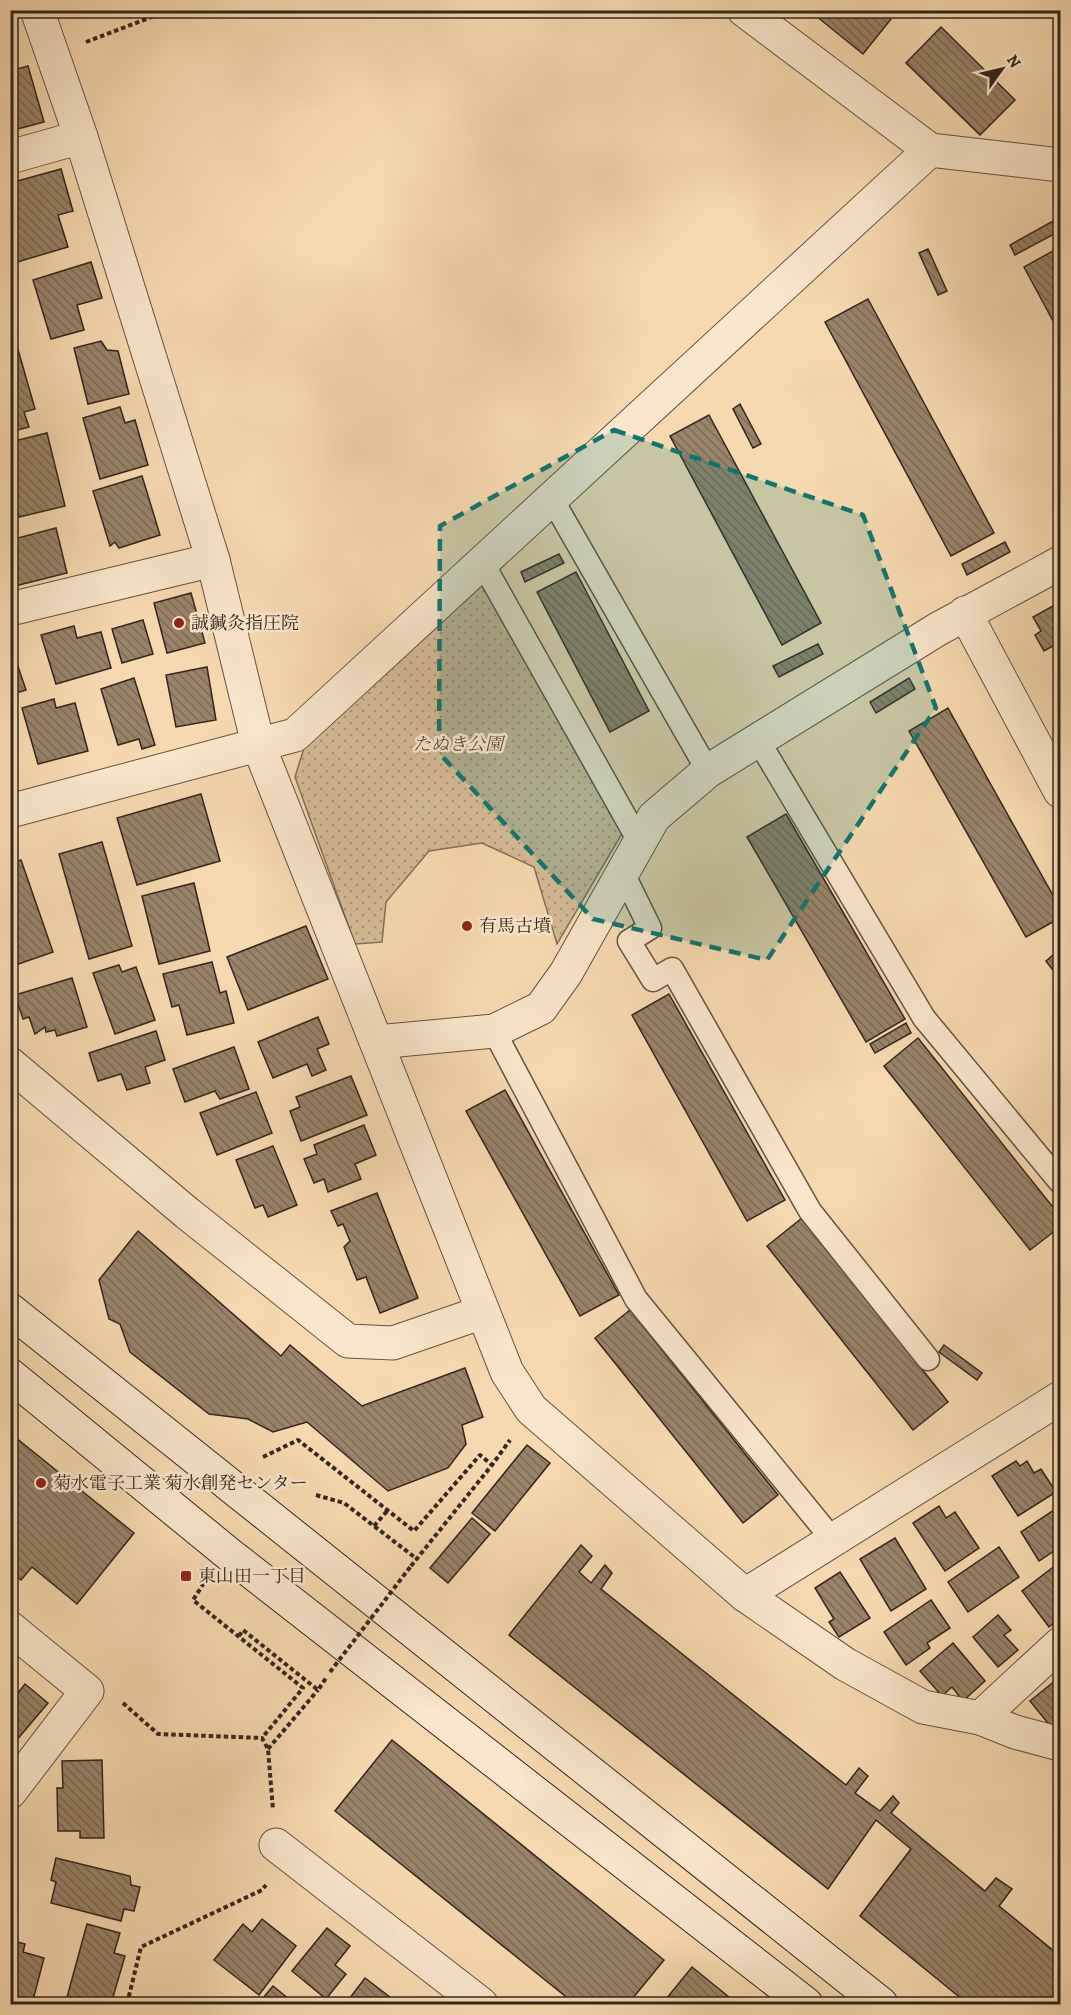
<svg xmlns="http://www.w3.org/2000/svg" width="1071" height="2015" font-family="Alegreya,'Noto Serif JP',serif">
<defs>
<pattern id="park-dots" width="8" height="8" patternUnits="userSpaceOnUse" patternTransform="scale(1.5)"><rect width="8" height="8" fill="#d6bb98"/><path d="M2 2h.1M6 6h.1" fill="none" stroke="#ae987b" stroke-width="1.8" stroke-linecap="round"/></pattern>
<pattern id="building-back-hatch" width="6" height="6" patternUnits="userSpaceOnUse" patternTransform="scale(1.5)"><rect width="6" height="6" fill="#99836a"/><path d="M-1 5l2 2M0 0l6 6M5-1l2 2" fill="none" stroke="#7d6b57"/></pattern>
</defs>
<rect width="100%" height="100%" fill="#f7d9b1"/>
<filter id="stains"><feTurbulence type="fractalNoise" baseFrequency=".00333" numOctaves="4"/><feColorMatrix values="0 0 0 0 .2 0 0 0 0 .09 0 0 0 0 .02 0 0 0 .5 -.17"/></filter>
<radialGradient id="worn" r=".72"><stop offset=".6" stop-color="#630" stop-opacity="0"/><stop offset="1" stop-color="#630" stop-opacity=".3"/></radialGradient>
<polygon fill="url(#park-dots)" stroke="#84705a" stroke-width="1.5" points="485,581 623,832 557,944 534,867 482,843 429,851 386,902 382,942 355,944 295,777 304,748"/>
<g fill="url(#building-back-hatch)" stroke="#33261d" stroke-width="1.5">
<polygon points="821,10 881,10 891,19 863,54 816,16"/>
<polygon points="941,27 1015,100 980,135 906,63"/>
<polygon points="28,66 44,122 10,131 10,71"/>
<polygon points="61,169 73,211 58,215 68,247 17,262 10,239 10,183"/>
<polygon points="1053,221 1058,232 1015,255 1010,245"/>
<polygon points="1060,247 1060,334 1024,267"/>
<polygon points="928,249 947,291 938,295 919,253"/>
<polygon points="91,262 102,298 77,305 84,330 51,339 33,280"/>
<polygon points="868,299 994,533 951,556 825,322"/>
<polygon points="101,341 107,350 118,351 129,394 88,404 74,348"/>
<polygon points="17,346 35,409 24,412 29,427 10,432 10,348"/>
<polygon points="740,404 761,444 753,448 733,409"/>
<polygon points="120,407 125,423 135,420 148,465 100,479 83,418"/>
<polygon points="709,415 821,623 782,645 670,436"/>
<polygon points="47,433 65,506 19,517 10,486 10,442"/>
<polygon points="142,476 160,535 119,548 115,542 110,546 93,491"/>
<polygon points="56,528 67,573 11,587 10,540"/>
<polygon points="1005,542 1010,552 967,575 962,564"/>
<polygon points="559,554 564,563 525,582 521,572"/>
<polygon points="576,572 649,711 610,732 537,592"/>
<polygon points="191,593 205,643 167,653 154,603"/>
<polygon points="1060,602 1060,642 1044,651 1035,635 1041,631 1033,617"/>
<polygon points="143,620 153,654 122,663 112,629"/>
<polygon points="74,626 77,638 101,632 111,668 56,684 41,635"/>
<polygon points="818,644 823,654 779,677 773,666"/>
<polygon points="11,646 26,690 10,695 10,647"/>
<polygon points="207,667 216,720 176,727 166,675"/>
<polygon points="134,678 155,745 142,749 139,739 118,745 101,689"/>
<polygon points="909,678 915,689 876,713 870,702"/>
<polygon points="54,699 56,708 75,703 88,751 38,764 22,708"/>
<polygon points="948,708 1060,908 1060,918 1026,937 909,731"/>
<polygon points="201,794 220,861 137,885 117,818"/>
<polygon points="786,814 905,1019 866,1042 747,837"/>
<polygon points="102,842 132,946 89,959 59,854"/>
<polygon points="21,860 53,952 10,967 10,864"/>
<polygon points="194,883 210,951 159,964 142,896"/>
<polygon points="306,926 328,979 248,1010 227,957"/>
<polygon points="1060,949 1060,979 1046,961"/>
<polygon points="212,962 220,993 226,991 234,1023 187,1035 179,1005 172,1007 163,974"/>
<polygon points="119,965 122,972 136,967 155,1020 115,1034 93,973"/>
<polygon points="72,978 87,1027 57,1036 55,1030 46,1032 45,1027 35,1034 29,1017 23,1019 15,995"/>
<polygon points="669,994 785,1200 747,1221 632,1015"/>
<polygon points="318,1017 329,1044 317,1049 326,1070 312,1076 307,1064 273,1078 258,1042"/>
<polygon points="906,1023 911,1033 875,1053 870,1044"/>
<polygon points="156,1031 165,1060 145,1067 150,1083 127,1090 121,1074 98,1081 89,1053"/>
<polygon points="918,1038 1060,1216 1060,1227 1030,1250 884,1066"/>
<polygon points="234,1047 249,1089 220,1099 215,1091 185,1102 173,1069"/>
<polygon points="351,1076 367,1115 301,1141 290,1111 300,1107 296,1097"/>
<polygon points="505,1090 619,1295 580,1316 466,1111"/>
<polygon points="256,1092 272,1133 217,1155 200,1113"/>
<polygon points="364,1125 376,1155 355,1164 361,1179 328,1192 324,1179 314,1183 304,1159 317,1154 314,1145"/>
<polygon points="273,1146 297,1205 268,1217 263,1205 255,1208 236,1160"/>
<polygon points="377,1193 418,1298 380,1313 366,1277 357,1280 344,1247 350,1241 343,1224 338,1226 331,1211"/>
<polygon points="802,1218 948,1402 913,1430 767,1246"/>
<polygon points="138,1231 281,1356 290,1345 362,1406 465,1368 483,1417 462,1425 466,1444 448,1468 388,1491 307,1422 273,1432 248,1419 209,1414 130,1352 120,1324 109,1319 99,1280"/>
<polygon points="630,1310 778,1495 743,1523 595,1338"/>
<polygon points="944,1345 982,1373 977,1380 939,1352"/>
<polygon points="10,1433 134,1533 77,1604 32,1567 21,1580 10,1571"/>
<polygon points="527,1445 550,1463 495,1531 472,1513"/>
<polygon points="1016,1461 1020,1466 1027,1461 1034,1473 1041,1469 1056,1492 1018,1516 992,1476"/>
<polygon points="939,1506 946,1518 955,1512 979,1548 945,1571 913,1523"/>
<polygon points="1060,1506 1060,1547 1039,1561 1021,1532"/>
<polygon points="472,1518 490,1534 448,1583 430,1568"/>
<polygon points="895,1538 926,1589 891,1611 860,1559"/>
<polygon points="581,1545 592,1556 579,1572 591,1583 605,1565 612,1573 601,1589 846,1785 859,1768 868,1776 855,1793 880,1811 893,1796 899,1803 891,1813 985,1891 996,1878 1012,1889 999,1906 1060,1956 1060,2004 968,2004 860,1916 911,1849 876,1820 828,1889 509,1635"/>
<polygon points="999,1547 1019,1577 968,1612 948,1582"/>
<polygon points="1056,1565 1060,1572 1060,1618 1049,1627 1022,1591"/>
<polygon points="840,1572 870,1618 839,1637 829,1622 834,1619 815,1588"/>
<polygon points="931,1600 950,1628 927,1643 930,1648 906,1665 884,1632"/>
<polygon points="998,1615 1011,1630 1004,1635 1018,1650 998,1667 973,1637"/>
<polygon points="953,1643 985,1681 963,1701 952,1687 942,1696 920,1671"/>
<polygon points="1056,1680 1060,1686 1060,1722 1052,1728 1030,1701"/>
<polygon points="25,1684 48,1703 10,1748 10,1687 18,1693"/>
<polygon points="392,1740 664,1960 628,2004 575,2004 335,1811"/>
<polygon points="102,1760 104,1838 80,1838 80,1831 58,1831 57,1788 63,1788 62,1761"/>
<polygon points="56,1858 130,1876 131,1885 140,1887 134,1911 124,1909 121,1921 51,1903 56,1882 51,1880"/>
<polygon points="262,1919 296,1946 259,1995 214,1960 243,1924 252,1932"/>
<polygon points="87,1924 120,1933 114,1953 125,1956 111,2004 77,2004 66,2001"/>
<polygon points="327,1928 350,1946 335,1965 346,1974 326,1999 292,1971"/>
<polygon points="10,1940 25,1944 23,1952 44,1958 32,2004 10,2004"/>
<polygon points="692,1967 729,1997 723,2004 662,2004"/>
<polygon points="365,1978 399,2004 348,2004 346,2003"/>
<polygon points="273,1986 295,2004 258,2004"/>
</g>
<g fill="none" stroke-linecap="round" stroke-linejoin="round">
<g stroke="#645342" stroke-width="25">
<g id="lane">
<polyline points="552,499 708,771"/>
<polyline points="482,562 640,843"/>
<polyline points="758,740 924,1018 1060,1182"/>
<polyline points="623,873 650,928 629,941 653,980 672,969 810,1211 928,1359"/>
<polyline points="494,1031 636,1299 833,1540"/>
</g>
</g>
<g stroke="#645342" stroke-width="35">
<g id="street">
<polyline points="37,10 81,137 213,560 258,744 507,1372 531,1409 745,1595 845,1664 923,1707 980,1718 1015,1732 1060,1744"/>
<polyline points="744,10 930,150 1060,165"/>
<polyline points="10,157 81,137"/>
<polyline points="10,609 213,560"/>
<polyline points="965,613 1060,791"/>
<polyline points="10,811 295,735 930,150"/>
<polyline points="377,1042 494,1031 541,1008 566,973 654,817 708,771 938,629 1060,563"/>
<polyline points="10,1064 187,1213 348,1341 393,1343 483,1312"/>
<polyline points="745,1595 1060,1398"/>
<polyline points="10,1628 87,1691 10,1792"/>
<polyline points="980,1718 1060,1644"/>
<polyline points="276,1845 481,2004"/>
</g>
</g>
<g stroke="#33261d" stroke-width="35">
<g id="secondary">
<polyline points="10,1310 881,2004"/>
<polyline points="10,1375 230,1555 806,2004"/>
</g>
</g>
<g stroke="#33261d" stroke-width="4" stroke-dasharray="4.5 3" stroke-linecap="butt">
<polyline points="86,42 170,10"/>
<polyline points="263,1457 298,1440 414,1531 480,1455 492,1465"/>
<polyline points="316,1495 344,1503 417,1559"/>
<polyline points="374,1526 388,1510"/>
<polyline points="411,1566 492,1465 510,1440"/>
<polyline points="204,1583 193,1600 303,1688 262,1738"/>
<polyline points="239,1636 243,1630 318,1690 326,1678"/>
<polyline points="123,1703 158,1734 262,1738 268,1749 273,1810"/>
<polyline points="268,1749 318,1690"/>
<polyline points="127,2004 141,1947 262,1890 266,1885"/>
</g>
<use href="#lane" stroke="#fae6cc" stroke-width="22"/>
<use href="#street" stroke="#fae6cc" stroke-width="33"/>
<use href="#secondary" stroke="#fae6cc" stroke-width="33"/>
<polyline stroke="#33261d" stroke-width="4" stroke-dasharray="4.5 3" stroke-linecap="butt" points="330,1672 411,1566"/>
</g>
<path fill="#0f766e" fill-opacity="0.2" stroke="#0f766e" stroke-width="4.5" stroke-dasharray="12 8" stroke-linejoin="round" d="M614 430 863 515 936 708 767 960 593 919 439 753 440 526Z"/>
<g fill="#8f2418" stroke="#fae6cc" stroke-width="2">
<circle cx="179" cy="623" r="6"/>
<circle cx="467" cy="926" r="6"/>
<circle cx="41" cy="1483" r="6"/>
<rect x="180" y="1570" width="12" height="12" rx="3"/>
</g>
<g text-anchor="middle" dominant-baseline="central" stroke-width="5" stroke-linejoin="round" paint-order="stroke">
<g font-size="18" fill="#33261d" stroke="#fae6cc" text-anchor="start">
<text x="191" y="623">誠鍼灸指圧院</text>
<text x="479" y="926">有馬古墳</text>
<text x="53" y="1483">菊水電子工業 菊水創発センター</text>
<text x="198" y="1576">東山田一丁目</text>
</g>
<g font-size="18" font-style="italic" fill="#5c4b3c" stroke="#fae6cc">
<text x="458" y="744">たぬき公園</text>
</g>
</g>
<rect width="1071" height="2015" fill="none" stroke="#f7d9b1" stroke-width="36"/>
<rect x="12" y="12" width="1047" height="1991" fill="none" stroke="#33261d" stroke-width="3"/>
<rect x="18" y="18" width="1035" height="1979" fill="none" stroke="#33261d" stroke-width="1.5"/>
<g transform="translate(1002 69) rotate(56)" stroke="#fae6cc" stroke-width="4.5" paint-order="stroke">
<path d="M0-4.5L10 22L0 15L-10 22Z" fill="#33261d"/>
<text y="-9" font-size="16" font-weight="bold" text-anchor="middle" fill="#33261d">N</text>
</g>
<rect width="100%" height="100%" filter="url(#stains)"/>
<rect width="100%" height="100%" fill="url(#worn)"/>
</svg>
